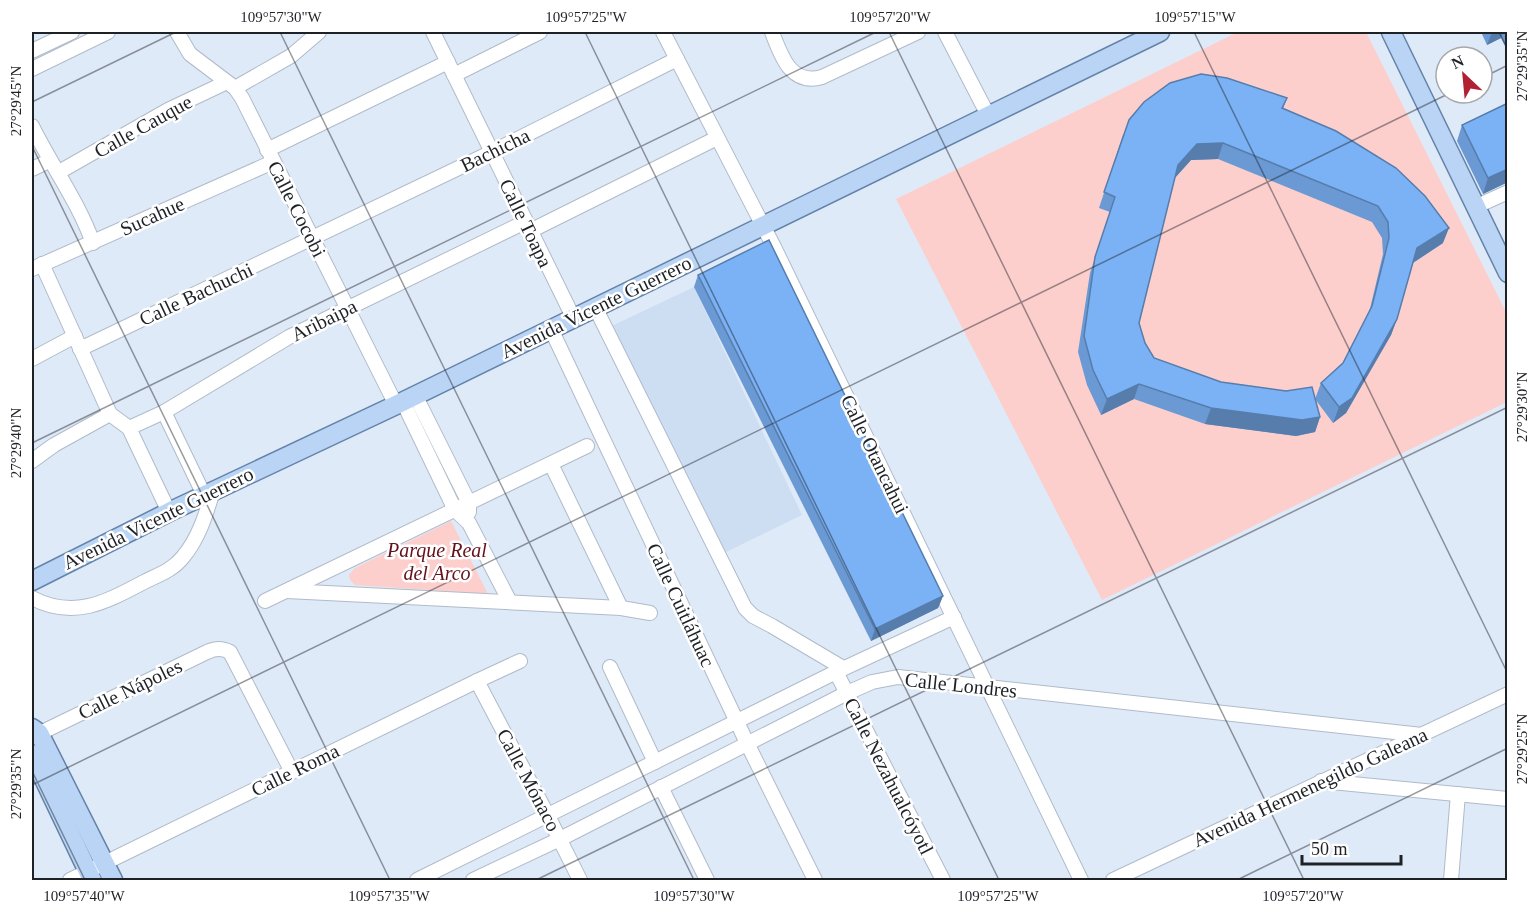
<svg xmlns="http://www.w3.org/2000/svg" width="1539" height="912" font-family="Georgia,serif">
<rect width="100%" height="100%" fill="#dfeaf9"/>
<polygon fill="#cddef3" points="694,287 802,515 712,559 603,330"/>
<g fill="#fccfcd">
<polygon points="1238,32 1366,32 1507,314 1507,402 1102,600 896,199"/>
<polygon points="451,521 488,594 355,585 350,580 349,575 355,568"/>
</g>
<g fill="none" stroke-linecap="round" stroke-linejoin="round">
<g stroke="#b0bbc9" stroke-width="16">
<g id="minor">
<polyline points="177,32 190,54 235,88 242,98 396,405"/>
<polyline points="433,32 573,317"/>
<polyline points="663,32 774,247 1081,880"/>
<path d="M772 32C781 56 791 86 822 77L918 32"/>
<polyline points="945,32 988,115"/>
<polyline points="32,51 72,32"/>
<polyline points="32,69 108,32"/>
<polyline points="454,75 540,32"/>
<polyline points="235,88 291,56 319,32"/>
<path d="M32 126C51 165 78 201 93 243"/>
<polyline points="267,150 448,62"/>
<polyline points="32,169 49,161"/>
<polyline points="59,172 168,110 227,82"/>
<polyline points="1475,207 1508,192"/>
<polyline points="530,231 717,138"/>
<polyline points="42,264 110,414 129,428 169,512"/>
<polyline points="32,269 273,162"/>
<polyline points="595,307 745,608 753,616 772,626 843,668"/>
<polyline points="551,329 747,743 815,880"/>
<polyline points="80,349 492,152 677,59"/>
<polyline points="32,359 75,336"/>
<polyline points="415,395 469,503 469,512"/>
<polyline points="403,402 455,510 469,523 510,602"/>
<polyline points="164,412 204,495"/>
<polyline points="129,428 164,412 289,337 525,222"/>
<polyline points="32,461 54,445 110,414"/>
<polyline points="551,464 621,608"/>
<polyline points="287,591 621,608 650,613"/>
<path d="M32 598C74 620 106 602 144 582 158 575 173 570 183 557 199 538 206 514 213 491"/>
<polyline points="265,601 587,446"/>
<polyline points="610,667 655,762"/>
<polyline points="836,672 943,880"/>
<polyline points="477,681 548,816 580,880"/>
<path d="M32 737 207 652C216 648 222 648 230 652L292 772"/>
<polyline points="1321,781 1508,799"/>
<polyline points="661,787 707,880"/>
<polyline points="70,880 477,681 520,661"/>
<polyline points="417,880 836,672 954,617"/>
<polyline points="473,880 560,839 847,693 872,682 898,677 1422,735"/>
<polyline points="1113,880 1508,694"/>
<polyline points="1451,880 1458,794"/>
</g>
</g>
<g stroke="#6483a8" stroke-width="21">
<g id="major">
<polyline points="1391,32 1508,273"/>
<polyline points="32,581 169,512 396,405 1160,32"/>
<polyline points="32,728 39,733 113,880"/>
<polyline points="32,754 92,880"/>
</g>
</g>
<use href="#minor" stroke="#fff" stroke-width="14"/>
<use href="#major" stroke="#b9d4f5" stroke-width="18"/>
</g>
<g fill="#6a99d3">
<polygon points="1481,32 1508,32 1508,52 1501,38 1487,45"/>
<polygon points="1287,98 1283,109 1443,243 1413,263 1397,319 1391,335 1346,413 1333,423 1315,399 1321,383 1343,363 1369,313 1383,254 1382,238 1372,222 1218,159 1191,160 1175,178 1139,323 1145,343 1154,358 1320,417 1315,432 1296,436 1205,424 1134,399 1101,415 1087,385 1078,352 1090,273 1110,212 1099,208 1123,135"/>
<polygon points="1508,103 1508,182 1483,194 1457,141 1462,125"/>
<polygon points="698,275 943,596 938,608 871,641 694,287"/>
</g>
<g fill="#567dac">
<polygon points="1492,32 1503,32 1501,38 1487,45"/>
<polygon points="1223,143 1218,159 1191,160 1172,181 1178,165 1197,144"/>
<polygon points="1508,169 1508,182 1483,194 1488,178"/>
<polygon points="1449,228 1443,243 1411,264 1417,248"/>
<polygon points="1397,319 1391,335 1346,413 1333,423 1339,407"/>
<polygon points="1139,384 1134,399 1101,415 1107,399"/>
<polygon points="1211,408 1320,417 1315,432 1296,436 1205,424"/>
<polygon points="943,596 938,608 871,641 875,629"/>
</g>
<g fill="#7bb2f5" stroke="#567dac" stroke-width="1.5">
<polygon points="1201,74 1227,78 1287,98 1282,108 1336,131 1396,168 1425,196 1449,228 1417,248 1397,319 1352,398 1339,407 1321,383 1343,363 1372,306 1389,238 1388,222 1378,206 1223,143 1197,144 1178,165 1139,323 1145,343 1154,358 1221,382 1286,391 1312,387 1320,417 1302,420 1211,408 1139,384 1107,399 1093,370 1084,336 1095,257 1115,197 1104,192 1129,120 1144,102 1170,83"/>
<polygon points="1508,103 1508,169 1488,178 1462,125"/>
<polygon points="769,240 943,596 875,629 698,275"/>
</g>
<path fill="none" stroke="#1e2227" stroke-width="1.5" stroke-opacity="0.45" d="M280 32 694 880M585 32 999 880M889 32 1304 880M1194 32 1508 674M1499 32 1508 50M1482 78 1508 65M32 102 176 32M32 146 390 880M32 443 876 32M32 771 85 880M32 785 1450 93M536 880 1508 407M1237 880 1508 748"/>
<g text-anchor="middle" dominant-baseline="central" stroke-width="5" stroke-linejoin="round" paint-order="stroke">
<g font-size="20" fill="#1e2227" stroke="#fff">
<text transform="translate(143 126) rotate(-29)">Calle Cauque</text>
<text transform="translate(495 150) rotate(-26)">Bachicha</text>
<text transform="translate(297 209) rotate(63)">Calle Cocobi</text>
<text transform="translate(152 216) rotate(-24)">Sucahue</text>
<text transform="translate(526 223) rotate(64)">Calle Toapa</text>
<text transform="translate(196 294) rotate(-25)">Calle Bachuchi</text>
<text transform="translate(596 307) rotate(-26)">Avenida Vicente Guerrero</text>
<text transform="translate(324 320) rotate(-26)">Aribaipa</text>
<text transform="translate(875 454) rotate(64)">Calle Otancahui</text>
<text transform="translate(158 518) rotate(-26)">Avenida Vicente Guerrero</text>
<text transform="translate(681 605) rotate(65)">Calle Cuitláhuac</text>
<text transform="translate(961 685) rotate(6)">Calle Londres</text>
<text transform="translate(130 689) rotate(-26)">Calle Nápoles</text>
<text transform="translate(295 770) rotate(-26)">Calle Roma</text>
<text transform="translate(889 776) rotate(63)">Calle Nezahualcóyotl</text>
<text transform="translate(529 780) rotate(62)">Calle Mónaco</text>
<text transform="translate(1310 787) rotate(-25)">Avenida Hermenegildo Galeana</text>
</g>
<g font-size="20" font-style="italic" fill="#64111a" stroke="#fff">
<text x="437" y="550">Parque Real<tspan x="437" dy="23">del Arco</tspan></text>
</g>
</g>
<rect width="1539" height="912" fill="none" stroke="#ffffff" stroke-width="66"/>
<g transform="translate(1464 75) rotate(334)"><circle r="28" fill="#ffffff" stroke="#a5a7a9" stroke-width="1.5"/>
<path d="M0-4.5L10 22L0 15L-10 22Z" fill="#b22033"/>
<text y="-9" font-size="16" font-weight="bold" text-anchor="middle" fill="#1e2227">N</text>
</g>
<path d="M1302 855v9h99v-9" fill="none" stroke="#1e2227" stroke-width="3"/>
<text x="1311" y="855" font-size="18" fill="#1e2227" stroke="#ffffff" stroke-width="4.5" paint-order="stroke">50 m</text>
<rect x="33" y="33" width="1473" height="846" fill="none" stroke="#1e2227" stroke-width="2"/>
<g font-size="15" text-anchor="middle" fill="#1e2227">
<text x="281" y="22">109°57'30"W</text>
<text x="586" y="22">109°57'25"W</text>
<text x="890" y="22">109°57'20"W</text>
<text x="1195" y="22">109°57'15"W</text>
<text transform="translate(1522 66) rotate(-90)" y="5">27°29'35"N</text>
<text transform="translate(16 101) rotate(-90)" y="5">27°29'45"N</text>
<text transform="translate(1522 407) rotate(-90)" y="5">27°29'30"N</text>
<text transform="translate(16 443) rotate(-90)" y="5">27°29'40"N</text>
<text transform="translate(1522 749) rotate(-90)" y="5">27°29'25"N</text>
<text transform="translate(16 784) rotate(-90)" y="5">27°29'35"N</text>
<text x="84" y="901">109°57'40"W</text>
<text x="389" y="901">109°57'35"W</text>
<text x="694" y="901">109°57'30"W</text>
<text x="998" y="901">109°57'25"W</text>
<text x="1303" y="901">109°57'20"W</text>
</g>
</svg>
